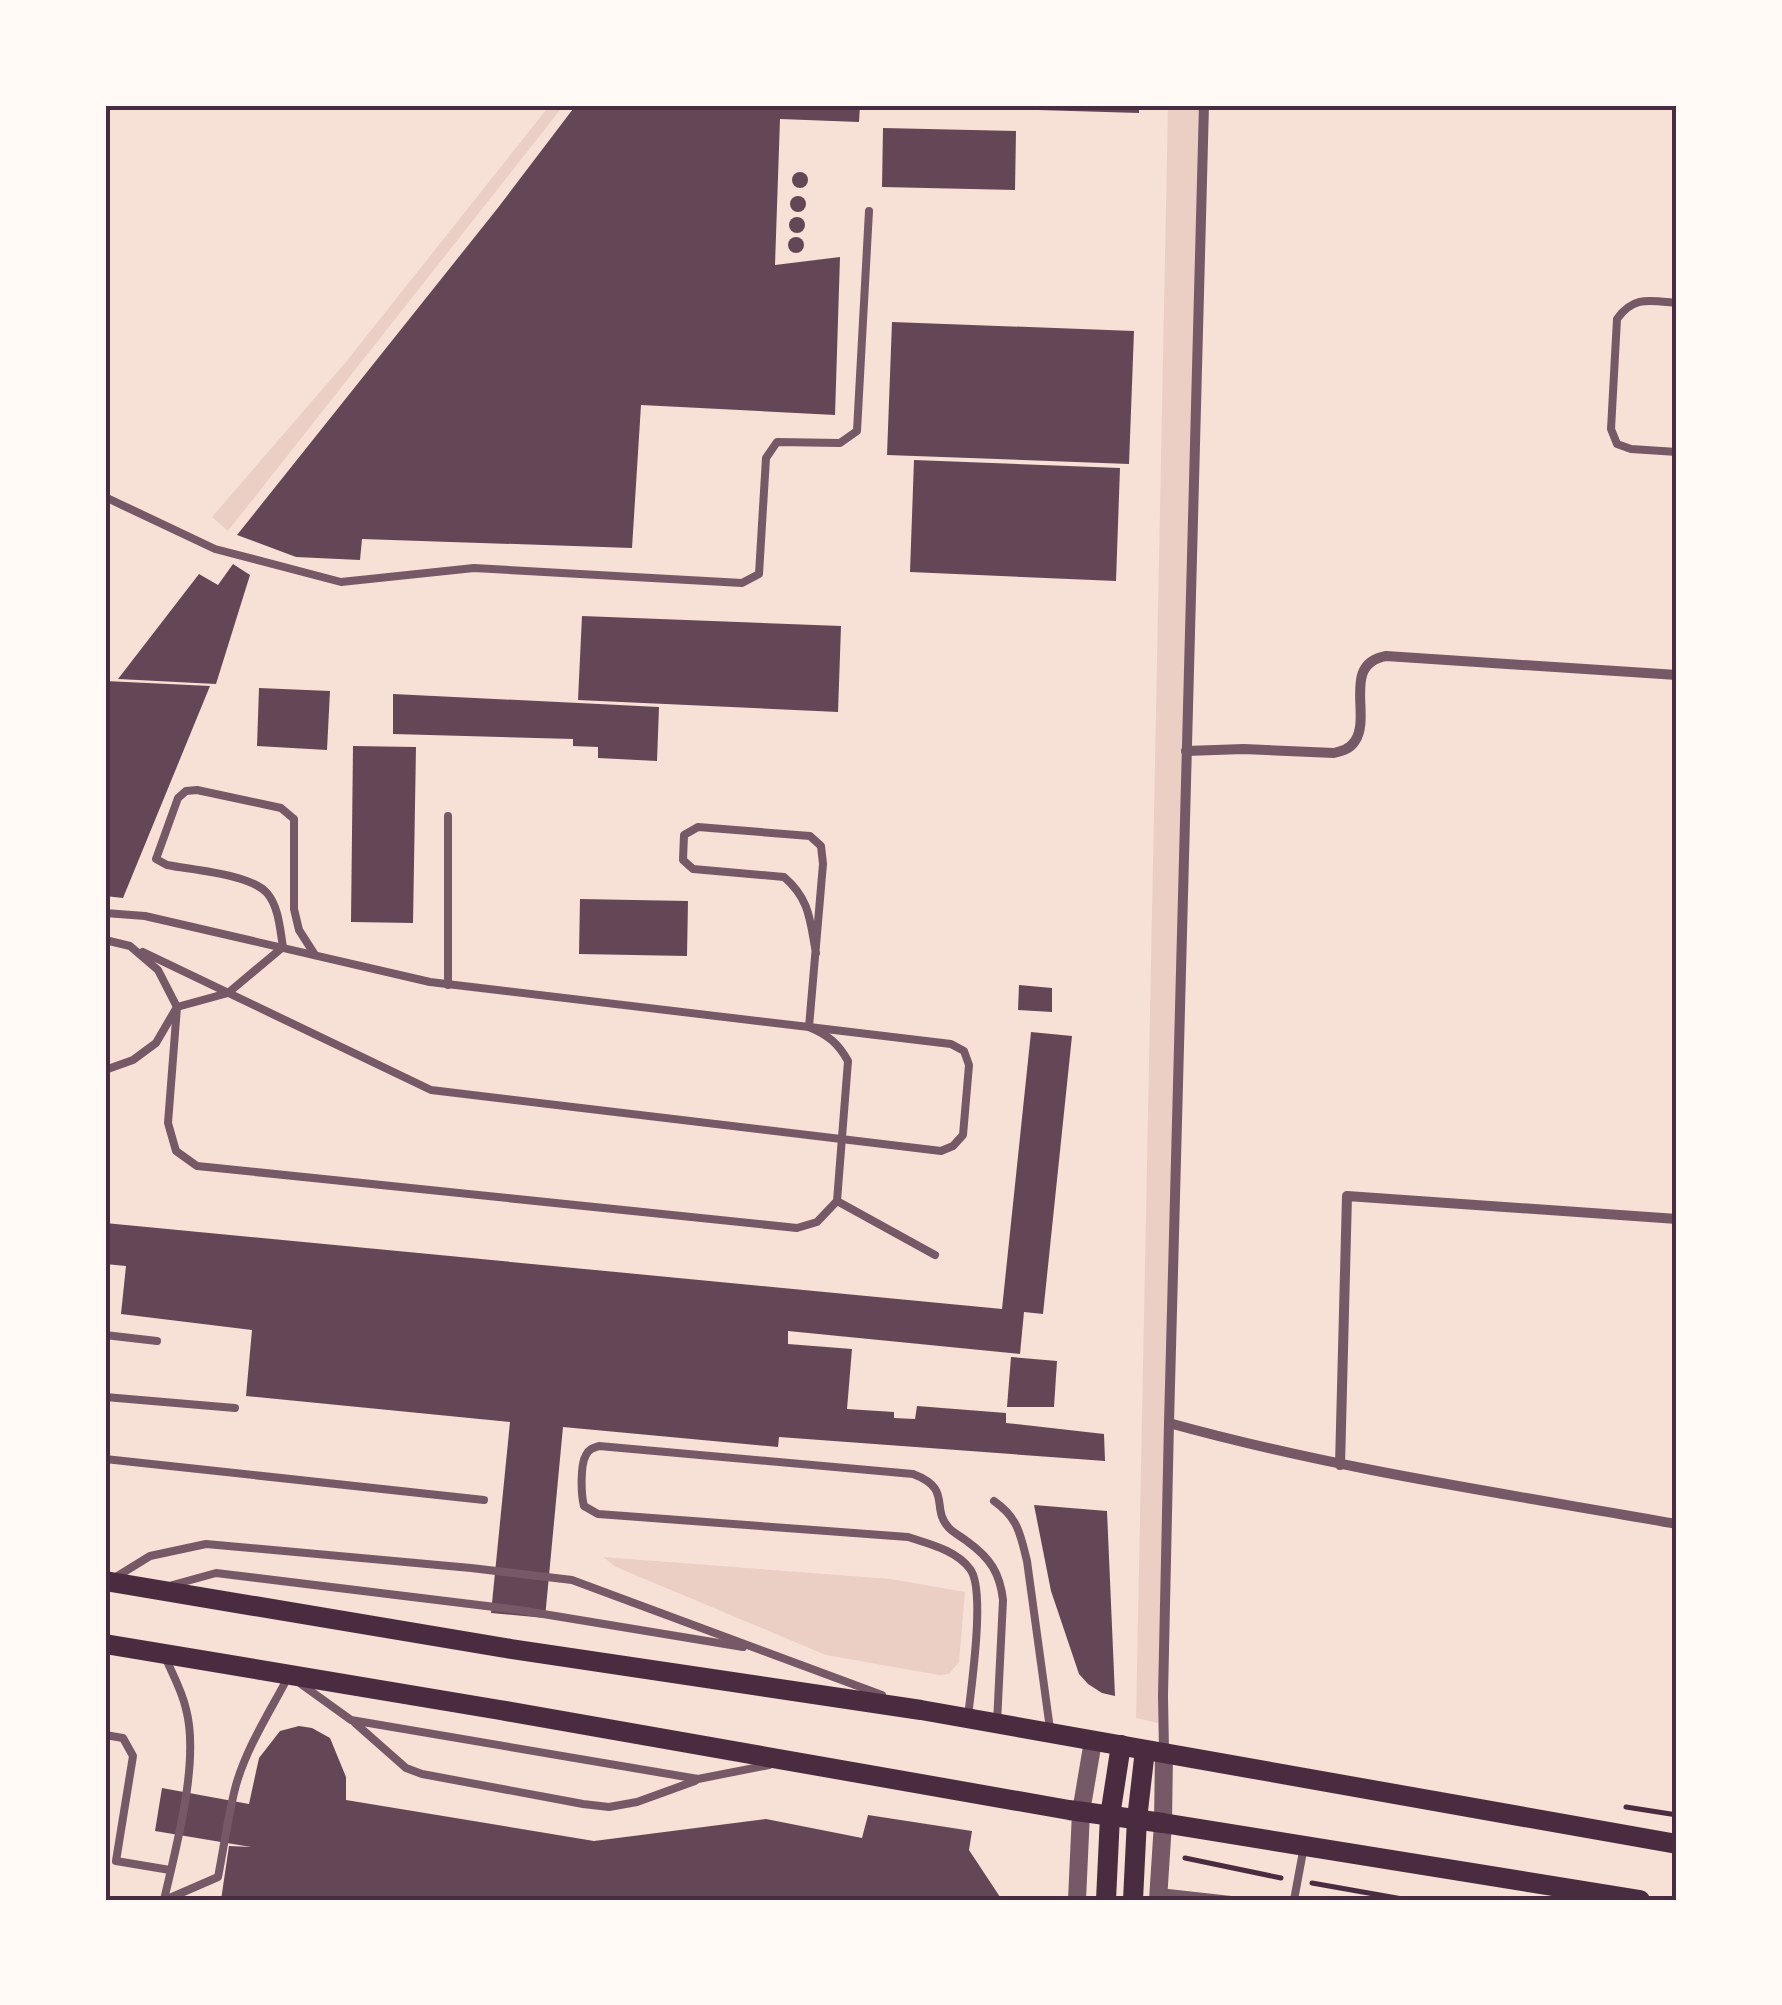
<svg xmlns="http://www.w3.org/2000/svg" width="1782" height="2005" font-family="Roboto,sans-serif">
<rect width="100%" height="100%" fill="#f7e1d7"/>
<g fill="#ebcfc5">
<polygon points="550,105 564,105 228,531 212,517 345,363"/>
<polygon points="1168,105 1201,105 1158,1723 1136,1718"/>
<polygon points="603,1557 891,1579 965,1592 959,1662 949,1674 939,1675 826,1655 616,1567"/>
</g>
<g fill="#644757">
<polygon points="576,105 860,105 859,122 780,119 775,265 840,257 835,415 641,405 632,548 362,539 360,560 296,557 237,535 497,209"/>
<polygon points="1038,105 1139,105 1139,113 1038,110"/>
<polygon points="883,128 1016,131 1015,190 882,187"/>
<circle cx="800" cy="180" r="8"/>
<circle cx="798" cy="204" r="8"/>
<circle cx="797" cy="225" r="8"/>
<circle cx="796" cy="245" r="8"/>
<polygon points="892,322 1134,331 1129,464 887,455"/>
<polygon points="914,460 1120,468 1116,581 910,572"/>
<polygon points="233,564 250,575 216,684 118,679 199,574 218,585"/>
<polygon points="582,616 841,626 838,712 578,700"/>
<polygon points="105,681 210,686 123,898 105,896"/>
<polygon points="259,688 330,691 327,750 257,746"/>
<polygon points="393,694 659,707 657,761 598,758 598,747 573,746 573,739 393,734"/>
<polygon points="353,746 416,747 413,923 351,922"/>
<polygon points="580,899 688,901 687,956 579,954"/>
<polygon points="1019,985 1052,988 1052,1012 1018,1010"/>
<polygon points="1031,1032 1072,1036 1043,1314 1024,1312 1020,1354 788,1331 788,1344 852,1349 847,1409 894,1412 894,1418 915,1419 917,1406 1006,1413 1006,1423 1104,1434 1105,1461 779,1437 778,1447 563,1427 545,1618 491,1613 510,1422 246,1396 252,1330 121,1314 126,1266 105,1264 105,1223 1002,1309"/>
<polygon points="1011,1357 1057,1361 1054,1407 1007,1407"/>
<polygon points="1034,1505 1107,1511 1115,1696 1102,1693 1088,1684 1079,1674 1051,1591"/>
<polygon points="299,1726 312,1728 330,1738 346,1777 346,1800 594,1841 766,1819 862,1838 868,1815 972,1831 969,1850 1002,1900 221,1900 229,1846 251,1847 155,1831 162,1788 249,1804 259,1758 280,1731"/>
</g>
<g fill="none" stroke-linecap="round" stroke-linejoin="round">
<g stroke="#4a2c40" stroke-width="5">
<polyline points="1626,1807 1677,1815"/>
<polyline points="1185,1858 1281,1878"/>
<polyline points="1312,1883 1408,1900"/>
</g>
<g stroke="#755966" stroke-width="8">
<path d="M1677 303C1651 301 1634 295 1617 319L1611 429 1617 444 1631 449 1677 452"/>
<polyline points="105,497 215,549 341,582 474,568 742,583 759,574 766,458 777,442 840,443 857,431 869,211"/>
<polyline points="448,816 448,985"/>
<path d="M105 913 145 916 430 982 809 1027C828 1035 838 1043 848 1061L837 1201 817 1222 797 1228 197 1166 176 1151 168 1123 177 1007 158 970 130 946 105 940"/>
<path d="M143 952 431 1090 941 1151 953 1146 963 1135 969 1065 964 1051 951 1044 809 1027 823 864 821 846 810 836 698 827 684 835 683 860 693 869 784 877C810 899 810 921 816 953"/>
<path d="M105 1070 133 1060 156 1043 177 1007 228 993 283 947C280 930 279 907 267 893 250 874 192 870 167 865L156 859 178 798 186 791 197 790 281 808 294 819V909L299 930 315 955"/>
<polyline points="837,1201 935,1255"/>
<polyline points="105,1335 157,1341"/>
<polyline points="105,1397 235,1408"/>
<polyline points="105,1459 484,1500"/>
<path d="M994 1501C1018 1518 1020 1533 1027 1561L1050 1729"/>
<polyline points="116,1577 150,1556 206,1544 471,1568 572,1580 882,1695"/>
<polyline points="169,1586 216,1573 519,1610 743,1647"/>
<polyline points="301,1684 351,1720 698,1779 769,1765"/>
<path d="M968 1717C971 1688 986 1589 970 1569 956 1550 929 1544 908 1537L598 1514 584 1506C581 1495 580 1465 586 1455 589 1449 593 1448 599 1446L913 1474C953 1489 930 1508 949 1528 955 1534 962 1537 968 1542 990 1558 1000 1573 1003 1600L997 1723"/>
<polyline points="355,1723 406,1768 422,1774 583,1804 609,1807 637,1802 695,1781"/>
<polyline points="105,1735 123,1738 133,1756 116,1861 170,1870"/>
<polyline points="1159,1892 1231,1900"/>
<path d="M164 1900C176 1847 200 1761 186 1709 182 1691 173 1675 166 1659"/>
<path d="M165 1900 218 1877C224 1847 228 1815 236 1785 247 1747 269 1713 287 1679"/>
<polyline points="1294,1900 1304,1846"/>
</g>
<g stroke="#755966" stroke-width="10">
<path d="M1186 751 1244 749 1334 753C1342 751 1350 749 1355 741 1372 716 1341 664 1386 656L1677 675"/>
<path d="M1169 1423C1335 1469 1507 1494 1677 1524"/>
<polyline points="1340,1465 1347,1196 1677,1219"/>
<polyline points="1164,1752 1163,1696 1169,1423 1204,105"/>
</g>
<g stroke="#755966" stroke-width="18">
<polyline points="1077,1900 1081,1812 1093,1741"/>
<polyline points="1158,1900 1163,1823 1164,1753"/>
</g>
<g stroke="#4a2c40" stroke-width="20">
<polyline points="105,1581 511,1649 921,1710 1677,1844"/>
<polyline points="105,1644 500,1710 1069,1810 1163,1823 1640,1900"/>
<polyline points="1106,1900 1110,1816 1121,1745"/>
<polyline points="1133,1900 1137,1819 1145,1750"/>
</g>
</g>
<rect width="1782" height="2005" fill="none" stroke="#fffaf5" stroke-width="215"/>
<rect x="108" y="108" width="1566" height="1790" fill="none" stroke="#4a2c40" stroke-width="4"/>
</svg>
